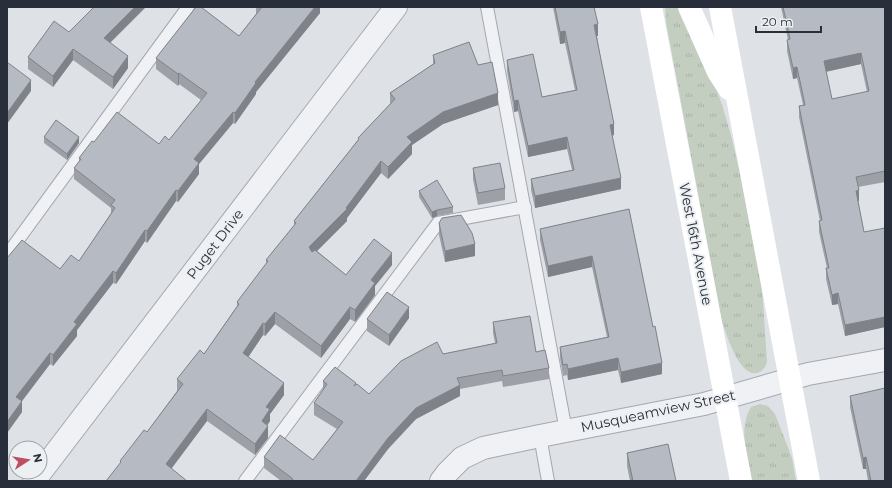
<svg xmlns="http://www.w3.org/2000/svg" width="892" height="488" font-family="Montserrat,sans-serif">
<defs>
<pattern id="grass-tufts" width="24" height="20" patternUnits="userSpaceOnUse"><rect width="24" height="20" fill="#c3cec0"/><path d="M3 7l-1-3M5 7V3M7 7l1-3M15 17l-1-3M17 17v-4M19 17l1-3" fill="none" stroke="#a8b1a6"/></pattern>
</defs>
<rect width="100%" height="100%" fill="#dee1e6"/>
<g fill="url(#grass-tufts)">
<path d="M665 7H682L711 73 723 108 732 139 739 169 762 287 767 362C765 368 762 372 757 373 739 377 727 335 722 322L666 22Z"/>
<path d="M760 404 768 406 775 414 792 458 796 481H752C747 458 738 429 751 407Z"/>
</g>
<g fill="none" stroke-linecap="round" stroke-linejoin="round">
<g stroke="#a4a8af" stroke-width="14">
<g id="service">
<polyline points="487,7 566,431"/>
<polyline points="7,255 188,7"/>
<polyline points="540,436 548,481"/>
<polyline points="245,481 438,223 525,207"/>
</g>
</g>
<g stroke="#a4a8af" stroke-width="24">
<g id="minor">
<polyline points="34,481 396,7"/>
<polyline points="441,481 447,473 462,458 483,448 540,436 704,404 808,374 885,360"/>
</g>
</g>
<use href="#service" stroke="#f0f1f4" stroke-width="12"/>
<use href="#minor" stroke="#f0f1f4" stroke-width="22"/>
<g stroke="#fff" stroke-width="22">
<polyline points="651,7 741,481"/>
<polyline points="689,7 718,72 729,89"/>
<polyline points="720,7 809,481"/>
</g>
</g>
<g fill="#9da0a7" fill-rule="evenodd">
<polygon points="256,7 320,7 320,13 256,92 256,94 235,124 233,123 199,164 199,174 178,202 176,201 147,243 145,241 116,284 113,283 77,330 77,336 53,366 50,364 22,401 22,412 7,433 7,258 60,269 79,261 111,213 111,208 74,179 74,168 79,162 79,158 94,142 159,144 169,140 201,100 179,84 178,86 156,69 156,58 239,36 256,14"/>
<polygon points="553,7 594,7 598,36 597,36 614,135 612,136 621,189 535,208 531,190 531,179 572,170 567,149 528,157 518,111 514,112 507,71 507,60 542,97 575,90 565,43 560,44"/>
<path d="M781 7H885V182L858 187 859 201H858L864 232 885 228V327L845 336 838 304 832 305 826 279V268H827L819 232V221H820L799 117V106L803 105 797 78 793 79 787 51V40H788ZM861 64 867 92 832 99 826 72Z"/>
<polygon points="69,32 110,43 128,68 113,89 73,60 53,87 28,69 28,57"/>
<polygon points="433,55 478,65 498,105 443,124 412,145 412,154 388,179 381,173 347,218 347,221 317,251 346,275 392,265 375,286 375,295 355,322 350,319 321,358 275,324 265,336 263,335 248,357 284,395 270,414 270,421 267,425 268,438 255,455 207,421 171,468 120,463 120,461 147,432 177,391 177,379 204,354 237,306 237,302 266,264 266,260 294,226 294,221 358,140 358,138 390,104 390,93 433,64"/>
<polygon points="44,137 79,143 67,160 44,143"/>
<polygon points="473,168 505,188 505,200 478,205 473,179"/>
<polygon points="419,191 453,207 453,213 437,216 432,218 419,197"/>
<polygon points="629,209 662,374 621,383 618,370 568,380 567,375 563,376 560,358 560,347 607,337 592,267 548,277 540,240 540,229"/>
<polygon points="439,223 475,256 445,262 439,235"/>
<polygon points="409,318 389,346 367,331 367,319"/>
<polygon points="493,322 536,352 549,368 549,379 503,387 502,381 460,389 460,396 416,419 388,449 364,481 281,481 264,468 264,457 313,460 337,429 314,415 314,403 323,389 323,381 356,385 369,394 443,354 495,343 493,333"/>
<polygon points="850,396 885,481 868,481 866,469 863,469 850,407"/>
<polygon points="627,453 676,481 630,481 627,466"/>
</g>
<g fill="#7f8288">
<polygon points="135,7 146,7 104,49 104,38"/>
<polygon points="315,7 320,7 320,13 256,92 256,94 235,124 235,113 255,82"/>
<polygon points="598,24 598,36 594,36 594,25"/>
<polygon points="565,31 565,43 560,44 560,32"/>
<polygon points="73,49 73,60 53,87 53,76"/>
<polygon points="861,53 861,64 824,72 824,61"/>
<polygon points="128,56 128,68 113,89 113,77"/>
<polygon points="797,67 797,78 793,79 793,68"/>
<polygon points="179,73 179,84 178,86 178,74"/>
<polygon points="31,80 31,91 7,124 7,113"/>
<polygon points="498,93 498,105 443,124 412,145 412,154 388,179 388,167 407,137 443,112"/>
<polygon points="518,100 518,111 514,112 514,101"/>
<polygon points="233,112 233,123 199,164 199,174 178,202 178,191 194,159"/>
<polygon points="614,124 614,135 610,136 610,125"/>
<polygon points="79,137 79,143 67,160 67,154"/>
<polygon points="567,137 567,149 528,157 528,146"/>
<polygon points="381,161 381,173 347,218 347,221 309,259 309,247 346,208"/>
<polygon points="621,178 621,189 535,208 535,196"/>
<polygon points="176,190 176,201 147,243 147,231"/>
<polygon points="859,190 859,201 856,201 856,191"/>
<polygon points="437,210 437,216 432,218 432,212"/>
<polygon points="145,230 145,241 116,284 116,273"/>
<polygon points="475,244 475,256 445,262 445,251"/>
<polygon points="392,253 392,265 375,286 375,295 355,322 355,310 371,280"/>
<polygon points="592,256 592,267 548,277 548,266"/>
<polygon points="113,271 113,283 77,330 77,336 53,366 53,355 74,322"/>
<polygon points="838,293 838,304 832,305 832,295"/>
<polygon points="350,307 350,319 321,358 321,346"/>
<polygon points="409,307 409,318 389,346 389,335"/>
<polygon points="275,312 275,324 265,336 265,324"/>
<polygon points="885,317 885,327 845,336 845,325"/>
<polygon points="263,323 263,335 243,365 243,353"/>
<polygon points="50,353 50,364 22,401 22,412 7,433 7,422 16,397"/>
<polygon points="618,358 618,370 568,380 568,369"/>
<polygon points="662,363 662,374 621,383 621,372"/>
<polygon points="284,383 284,395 270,414 270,421 262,433 262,421 266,407"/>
<polygon points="460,385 460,396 416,419 388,449 364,481 356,481 388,438 416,408"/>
<polygon points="207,409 207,421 166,476 166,464"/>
<polygon points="268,426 268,438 255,455 255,444"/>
<polygon points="866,457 866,469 863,469 863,458"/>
</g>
<g fill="#b6bac2" stroke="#7f8288" fill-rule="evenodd">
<polygon points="94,7 135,7 104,38 128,56 113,77 73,49 53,76 28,57 54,21 69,32"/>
<polygon points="196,7 201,7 239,36 262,7 315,7 255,82 256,83 235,113 233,112 194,159 199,163 178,191 176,190 147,231 145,230 116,273 113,271 74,322 77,324 53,355 50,353 16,397 22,401 7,422 7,258 22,240 60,269 71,255 79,261 115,208 111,205 115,200 74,168 81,159 79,158 92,141 94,142 117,112 159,144 165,136 169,140 207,93 179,73 178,74 156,58"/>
<polygon points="555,7 594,7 598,24 594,25 614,124 610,125 621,178 535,196 531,179 574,170 567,137 528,146 518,100 514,101 507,60 533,54 542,97 577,90 565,31 560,32"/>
<path d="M783 7H885V171L856 177 859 190 856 191 864 232 885 228V317L845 325 838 293 832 295 826 268H829L819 221 822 220 799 106 805 105 797 67 793 68 787 40 790 39ZM861 53 869 91 832 99 824 61Z"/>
<polygon points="469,42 478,65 492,62 498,93 443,112 407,137 412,142 388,167 381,161 346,208 347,209 309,247 312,252 315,250 346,275 374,239 392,253 371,280 375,283 355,310 350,307 321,346 275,312 265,324 263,323 243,353 284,383 266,407 270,409 262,421 268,426 255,444 207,409 166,464 187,481 106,481 121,462 120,461 144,430 147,432 183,384 177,379 200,350 204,354 239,304 237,302 268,261 266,260 296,223 294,221 359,139 358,138 395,99 390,93 435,63 433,55"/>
<polygon points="7,62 31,80 7,113"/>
<polygon points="56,120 79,137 67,154 44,137"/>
<polygon points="500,163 505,188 478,193 473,168"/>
<polygon points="437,180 453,207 437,210 432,212 419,191"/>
<polygon points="629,209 653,327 655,326 662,363 621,372 618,358 568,369 567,364 563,365 560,347 609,337 592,256 548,266 540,229"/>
<polygon points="461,215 472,233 475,244 445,251 439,223 442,218"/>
<polygon points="387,292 409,307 389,335 367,319"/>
<polygon points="530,316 536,352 545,350 549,368 503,376 502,370 457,378 460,385 416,408 388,438 356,481 292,481 293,479 264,457 280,435 313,460 343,422 314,403 327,384 323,381 335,367 356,383 354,386 357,384 369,394 401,361 437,342 443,354 497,343 493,322"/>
<polygon points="885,388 885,481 871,481 866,457 863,458 850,396"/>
<polygon points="668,444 676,481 633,481 627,453"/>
</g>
<g text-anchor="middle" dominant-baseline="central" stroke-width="4" stroke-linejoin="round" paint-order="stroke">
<g font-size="14" fill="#292f3a" stroke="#edf0f3">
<text transform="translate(215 244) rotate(-53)">Puget Drive</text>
<text transform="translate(696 244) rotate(79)">West 16th Avenue</text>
<text transform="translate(658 411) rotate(-12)">Musqueamview Street</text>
</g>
</g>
<rect width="892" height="488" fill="none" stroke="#292f3a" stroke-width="16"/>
<g transform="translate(28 460) rotate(78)"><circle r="19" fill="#edf0f3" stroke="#9fa3a9"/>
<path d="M0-3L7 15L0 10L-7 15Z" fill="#bd5060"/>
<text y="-6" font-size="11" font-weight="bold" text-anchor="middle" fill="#292f3a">N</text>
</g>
<path d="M756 26v6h65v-6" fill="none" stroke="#292f3a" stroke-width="2"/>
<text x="762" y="26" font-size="12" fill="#292f3a" stroke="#edf0f3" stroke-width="3" paint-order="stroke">20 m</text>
</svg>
